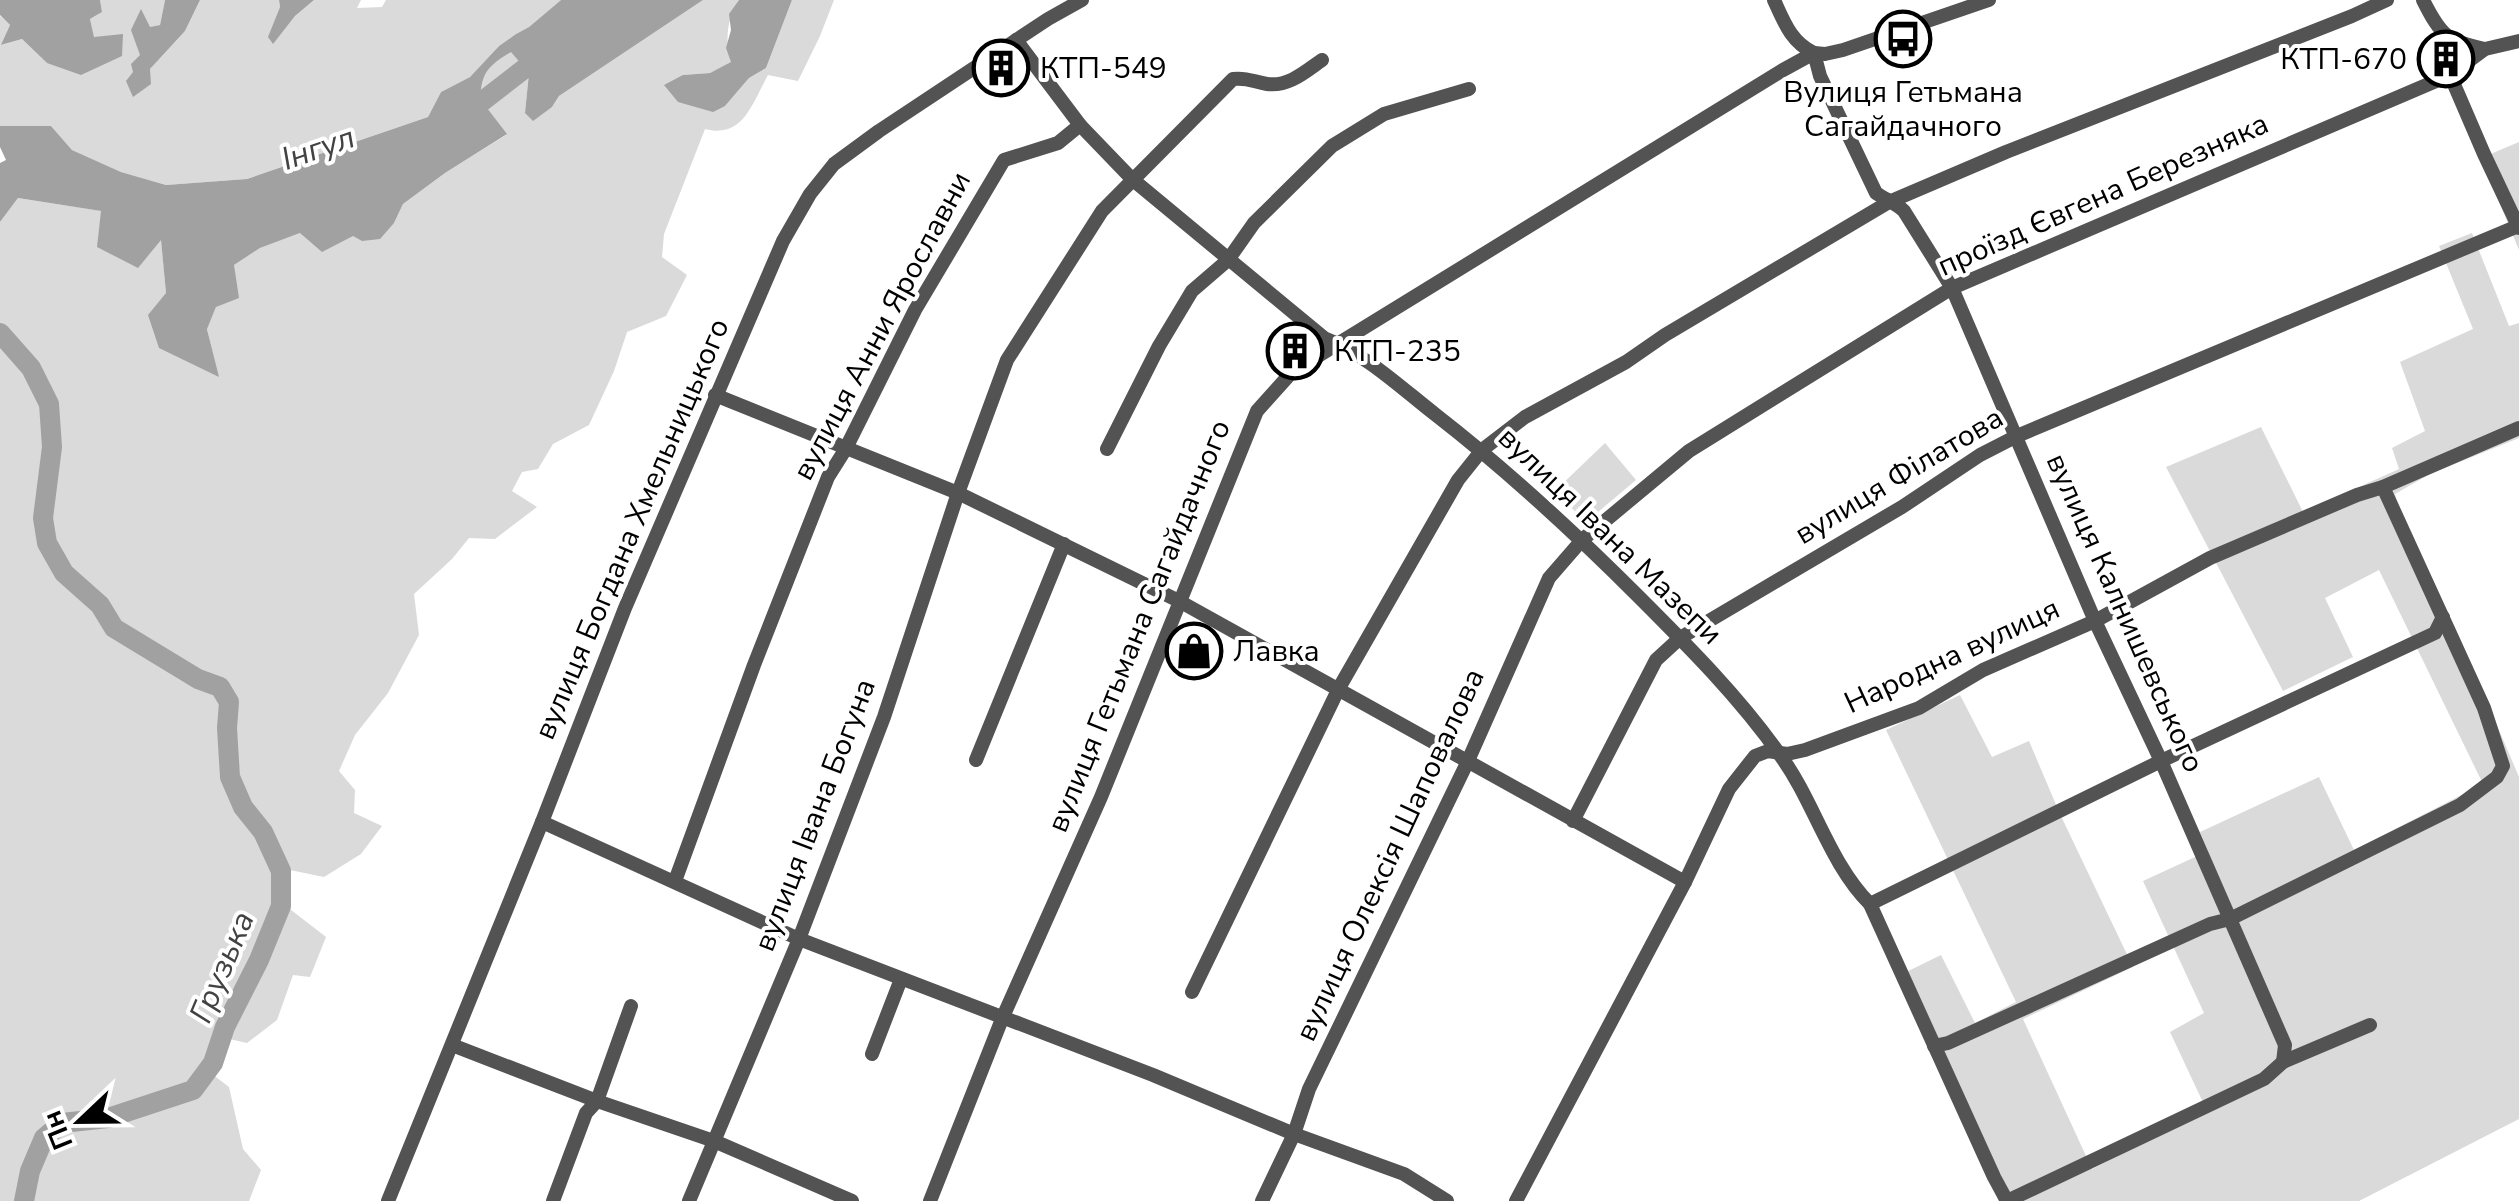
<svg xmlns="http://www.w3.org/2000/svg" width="2519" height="1201" font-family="'Nunito Sans',sans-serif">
<rect width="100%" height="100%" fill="#fff"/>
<g fill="#dadada">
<polygon points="100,0 165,0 160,25 151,27 150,69 185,31 200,0 279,0 280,7 269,37 273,43 295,16 314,0 361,0 357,8 382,7 386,0 561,0 529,27 516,34 499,46 470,77 441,92 428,117 247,179 166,185 121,172 72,150 51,126 0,126 0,16 10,25 2,45 22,39 47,63 94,38 90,19 102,12"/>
<path d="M703 0H739C727 17 724 43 732 62L710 73 683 75 725 106 749 78 766 68 792 0H834L820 36 798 81 768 75C752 104 743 139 705 129L664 234 662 257 687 275 666 316 627 332 614 371 589 425 553 444 538 469 522 472 512 491 537 507 495 539 469 538 452 559 414 594 419 635 388 693 355 735 339 771 355 790 354 813 382 826 361 854 324 877 285 869 286 906 326 937 310 977 293 975 277 1020 247 1043 225 1038 212 1074 229 1087 243 1149 261 1170 249 1201H0V222L18 198 102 211 161 239 166 293 218 376 207 328 234 265 260 248 300 233 353 236 394 223 403 204 445 173 506 135 480 99C482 71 488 66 511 51L529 73 525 113 552 107 559 96Z"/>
<polygon points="2519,142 2519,250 2481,158"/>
<polygon points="2472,233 2509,326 2519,323 2519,438 2430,474 2395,494 2398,506 2459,636 2519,777 2519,1119 2359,1201 1999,1201 1896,977 1941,955 1975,1023 2016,1002 1886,730 1960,695 1992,757 2029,741 2060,814 2133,967 2023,1019 2092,1169 2207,1111 2170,1032 2204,1013 2143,881 2208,851 2200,832 2319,777 2354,850 2483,784 2379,570 2325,598 2353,657 2283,691 2166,467 2261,427 2303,512 2399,469 2392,448 2425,431 2400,362 2473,329 2439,246"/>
<polygon points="1605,443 1636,480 1585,523 1556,490"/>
</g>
<g fill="#a1a1a1">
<polygon points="0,0 100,0 102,12 90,19 94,37 123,34 122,56 81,75 47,63 22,39 1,45 10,25 0,15"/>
<polygon points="165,0 200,0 185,31 150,69 151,84 133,97 126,81 133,72 131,64 140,55 131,30 141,9 150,27 160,25"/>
<polygon points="279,0 314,0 295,16 273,44 268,37 280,7"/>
<path d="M561 0H703L559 96 552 107 533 121 525 113 529 73 511 52C488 66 482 72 480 99L507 134 445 173 403 204 394 223 380 239 362 241 353 236 322 252 300 233 260 248 234 265 239 298 216 307 207 329 219 377 159 348 148 315 166 293 161 240 138 268 97 247 101 211 18 198 0 222V163L6 160 0 147V126H51L72 150 121 172 166 185 247 179 428 117 441 92 470 77 499 46 516 34 529 27Z"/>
<polygon points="739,0 792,0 766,68 749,78 725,106 713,112 678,102 664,85 683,75 710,73 731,62 726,48 731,30 729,14"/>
</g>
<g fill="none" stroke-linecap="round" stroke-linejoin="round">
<g stroke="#a1a1a1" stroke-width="20">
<polyline points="462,117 546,52"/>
<polyline points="0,333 31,368 49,404 52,447 43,518 47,543 64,573 100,605 114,628 198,679 220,687 229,702 227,728 230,777 243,807 263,832 281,871 281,906 259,960 225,1027 213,1063 193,1090 108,1118 62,1123 44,1138 30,1171 24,1201"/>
</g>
<g stroke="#535353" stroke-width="14">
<path d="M1774 0C1784 22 1791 42 1814 53L1820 76 1876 193C1886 200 1896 203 1904 211L1952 288 2095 621 2161 761 2285 1045 2283 1062"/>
<path d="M2423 0C2441 36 2447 41 2485 49"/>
<path d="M1016 40 1080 125 1132 179 1324 338C1366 354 1400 387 1436 415 1508 471 1574 532 1639 597 1689 647 1739 697 1780 755 1814 801 1829 863 1870 904L1994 1177 2007 1201"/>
<polyline points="2450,75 2484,154 2519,228"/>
<polyline points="715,395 958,493 1179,601 1685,882"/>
<polyline points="1107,449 1159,346 1192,291 1228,260 1254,223 1332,146 1384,114 1469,89"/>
<polyline points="976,760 1064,544"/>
<polyline points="1573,821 1656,660 1680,638 1902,507 1980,455 2017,436 2518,226"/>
<polyline points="542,822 799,939 1153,1075 1294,1134 1404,1174 1447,1201"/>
<polyline points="675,881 754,665 828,477 845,450 915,310 1004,160 1058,143 1080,125"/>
<polyline points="1870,904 2161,761 2435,633 2443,617"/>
<polyline points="1192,992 1339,688 1458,480 1482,450 1525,417 1626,362 1665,335 1889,202 2006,152 2352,16 2387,0"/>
<polyline points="452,1045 597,1101 714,1141 852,1201"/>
<polyline points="1934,1046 1948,1043 2210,924 2230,919 2460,805 2497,777 2503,766 2484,708 2383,487"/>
<polyline points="872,1054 901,979"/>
<polyline points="388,1201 542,822 625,608 783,241 810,194 834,164 879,131 1048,19 1082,0"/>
<polyline points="553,1201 586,1113 597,1101 631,1006"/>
<path d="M689 1201 799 939 884 717 958 493 1007 360 1102 211 1233 79C1247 77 1254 82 1267 84 1289 87 1306 71 1322 60"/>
<polyline points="930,1201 1002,1019 1101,797 1257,411 1292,372 1783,70 1814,53 1825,54 1843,50 1989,0"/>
<polyline points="1262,1201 1294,1134 1309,1089 1467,763 1549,578 1582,540 1689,451 1952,288 2450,75 2485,49 2519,41"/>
<polyline points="1516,1201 1685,882 1729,789 1755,756 1768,751 1787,754 1805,750 1919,708 1983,670 2095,621 2210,558 2357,495 2383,487 2519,428"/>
<polyline points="2007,1201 2264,1079 2283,1062 2370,1025"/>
</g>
</g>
<defs>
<g id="bus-ring" transform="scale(2.875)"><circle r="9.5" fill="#fff" stroke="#000" stroke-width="1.5"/><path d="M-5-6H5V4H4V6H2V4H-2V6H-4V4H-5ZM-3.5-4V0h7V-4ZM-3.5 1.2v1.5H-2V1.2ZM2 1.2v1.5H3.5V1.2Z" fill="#000"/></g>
<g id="building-ring" transform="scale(2.875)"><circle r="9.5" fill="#fff" stroke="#000" stroke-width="1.5"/><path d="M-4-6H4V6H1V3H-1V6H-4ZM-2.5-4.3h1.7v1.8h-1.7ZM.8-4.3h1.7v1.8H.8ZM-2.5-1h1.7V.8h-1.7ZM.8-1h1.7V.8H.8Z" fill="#000"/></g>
<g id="shop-ring" transform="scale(2.875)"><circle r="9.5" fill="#fff" stroke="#000" stroke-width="1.5"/><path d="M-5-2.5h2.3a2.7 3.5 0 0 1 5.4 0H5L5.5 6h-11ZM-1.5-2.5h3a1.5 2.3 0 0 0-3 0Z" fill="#000"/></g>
</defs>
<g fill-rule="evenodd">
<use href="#bus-ring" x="1903" y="39"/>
<use href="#building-ring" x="2446" y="59"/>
<use href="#building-ring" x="1001" y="68"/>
<use href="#building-ring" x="1295" y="351"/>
<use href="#shop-ring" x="1194" y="651"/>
</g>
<g text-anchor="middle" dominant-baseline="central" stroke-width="8" stroke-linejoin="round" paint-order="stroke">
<g font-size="30" fill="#000" stroke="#fff" text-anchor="start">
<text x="2407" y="59" text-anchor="end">КТП-670</text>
<text x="1040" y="68">КТП-549</text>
<text x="1903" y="92" text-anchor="middle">Вулиця Гетьмана<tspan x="1903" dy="34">Сагайдачного</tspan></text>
<text x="1334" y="351">КТП-235</text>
<text x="1233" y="651">Лавка</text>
</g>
<g font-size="30" fill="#000" stroke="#fff">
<text transform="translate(2103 195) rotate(-24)">проїзд Євгена Березняка</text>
<text transform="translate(882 326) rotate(-62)">вулиця Анни Ярославни</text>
<text transform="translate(1899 476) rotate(-31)">вулиця Філатова</text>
<text transform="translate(632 529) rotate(-67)">вулиця Богдана Хмельницького</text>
<text transform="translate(1610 536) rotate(44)">вулиця Івана Мазепи</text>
<text transform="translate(2125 613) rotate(66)">вулиця Калнишевського</text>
<text transform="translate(1139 626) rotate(-68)">вулиця Гетьмана Сагайдачного</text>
<text transform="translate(1952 656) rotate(-25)">Народна вулиця</text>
<text transform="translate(815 815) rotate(-69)">вулиця Івана Богуна</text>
<text transform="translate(1390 855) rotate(-65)">вулиця Олексія Шаповалова</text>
</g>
<g font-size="32" font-style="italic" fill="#424242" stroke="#fff">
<text transform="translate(318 148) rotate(-19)">Інгул</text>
<text transform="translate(222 967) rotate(-67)">Грузька</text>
</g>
</g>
<g transform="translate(80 1121) rotate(248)" stroke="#ffffff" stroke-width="8" paint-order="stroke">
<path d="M0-8L18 38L0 25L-18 38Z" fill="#000000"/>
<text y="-15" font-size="28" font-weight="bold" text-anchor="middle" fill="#000000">Пн</text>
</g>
</svg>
